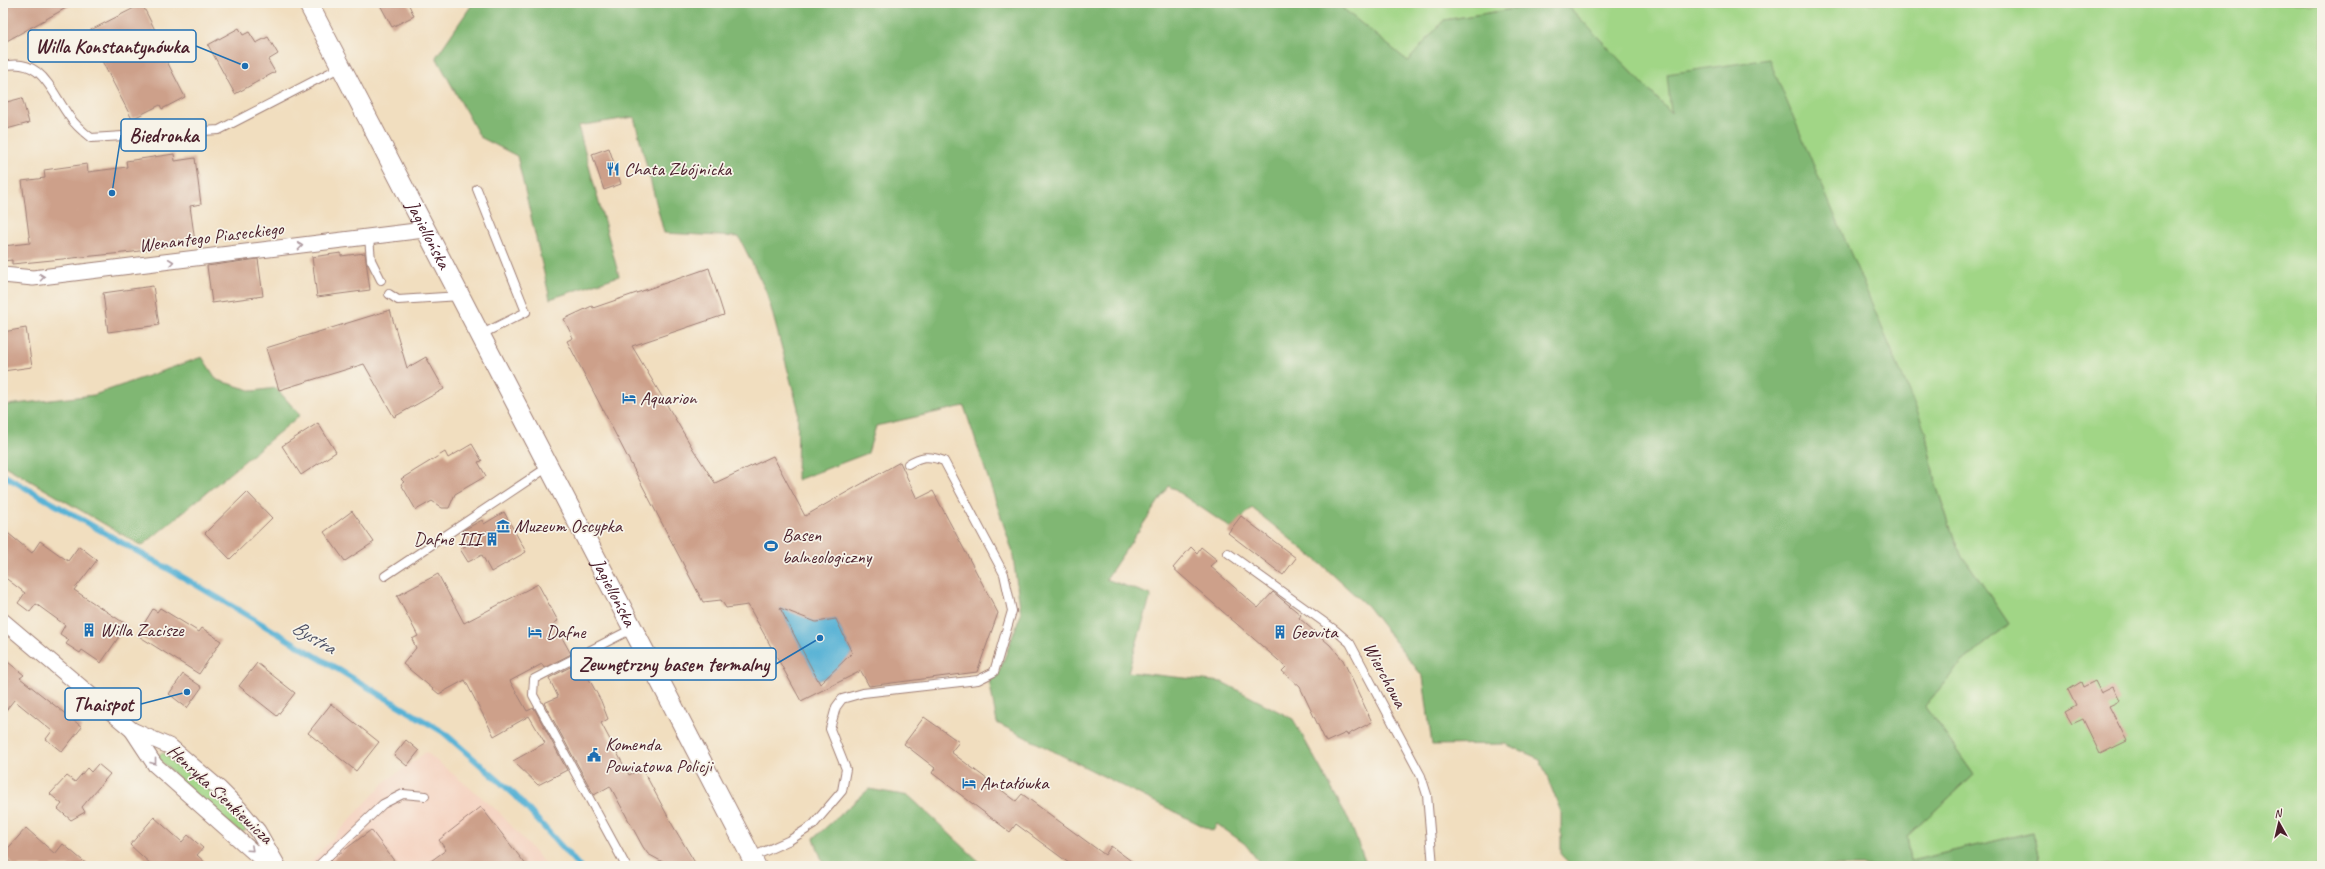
<svg xmlns="http://www.w3.org/2000/svg" width="2325" height="869" font-family="Caveat,sans-serif">
<rect width="100%" height="100%" fill="#f7f3e8"/>
<filter id="ink" filterUnits="userSpaceOnUse"><feTurbulence type="fractalNoise" baseFrequency=".025" numOctaves="2"/><feDisplacementMap in="SourceGraphic" scale="8" xChannelSelector="R" yChannelSelector="G"/><feConvolveMatrix kernelMatrix="1 2 1 2 8 2 1 2 1" color-interpolation-filters="sRGB"/></filter>
<filter id="wash" filterUnits="userSpaceOnUse"><feTurbulence type="fractalNoise" baseFrequency=".012" numOctaves="4" result="noise"/><feDisplacementMap in="SourceGraphic" scale="16" xChannelSelector="R" yChannelSelector="G"/><feGaussianBlur stdDeviation="0.9" result="paint"/><feColorMatrix in="noise" values="0 0 0 0 0 0 0 0 0 0 0 0 0 0 0 0 0 1.4 0 .05"/><feComposite in="paint" operator="in"/></filter>
<g filter="url(#wash)">
<rect width="100%" height="100%" fill="#f1debf"/>
<polygon fill="#f5d3c1" points="426,752 498,811 547,866 307,866 386,781"/>
<g fill="#a1d686" stroke="#767a58">
<polygon points="1336,3 1551,3 1444,20 1408,62"/>
<polygon points="1565,3 2322,3 2322,866 2040,866 2033,832 1911,861 1907,836 1974,775 1925,706 1961,663 2009,624 1957,547 1935,482 1925,430 1672,114"/>
<path d="M161 753C178 754 229 807 244 821L247 829 241 833 196 795 157 757Z"/>
</g>
<g fill="#80b773" stroke="#656b4f">
<polygon points="473,3 1336,3 1408,61 1444,20 1551,3 1565,3 1671,113 1667,74 1769,59 1925,430 1935,482 1957,547 2009,624 1961,663 1925,706 1974,775 1907,836 1911,861 2033,832 2040,866 1572,866 1561,855 1561,812 1540,759 1505,744 1432,745 1423,677 1367,606 1321,564 1252,508 1231,528 1169,486 1106,579 1151,595 1128,672 1222,682 1293,719 1349,820 1367,866 1262,866 1245,844 1217,824 1213,831 997,723 989,680 999,672 1021,614 1012,550 964,406 876,426 868,453 797,480 798,408 767,293 739,237 664,233 634,117 578,126 619,276 550,299 517,156 480,137 436,57"/>
<polygon points="202,357 217,380 253,391 276,388 300,415 142,546 3,465 3,403 7,405 94,395"/>
<polygon points="869,789 909,796 984,866 824,866 814,838"/>
</g>
<polygon fill="#58b2d5" stroke="#516880" points="773,595 816,622 836,619 852,653 830,675 818,681"/>
<g fill="none" stroke-linecap="round" stroke-linejoin="round">
<polyline stroke="#58b2d5" stroke-width="6" points="3,475 193,583 443,732 515,795 579,866"/>
</g>
<g id="blocks">
<g fill="#cda08a" fill-rule="evenodd">
<polygon points="14,3 75,3 3,43 3,9"/>
<polygon points="379,3 408,3 414,16 392,27"/>
<polygon points="142,4 157,34 154,36 185,97 162,109 160,105 132,119 87,32"/>
<polygon points="239,28 243,35 249,32 256,43 268,37 278,54 268,60 275,72 235,94 208,45"/>
<polygon points="22,98 29,123 3,130 3,103"/>
<polygon points="609,148 621,184 604,190 592,154"/>
<polygon points="174,154 175,161 195,158 201,204 190,206 195,242 133,252 12,264 12,260 3,261 3,246 30,243 22,181 45,178 44,170 87,164 88,172 127,167 126,161"/>
<polygon points="341,253 341,256 365,253 370,290 317,297 312,257"/>
<polygon points="258,259 263,296 212,303 207,266"/>
<path d="M709 268 724 315 632 346 693 449 715 483 773 456 805 516 900 462 917 499 933 491 998 613 977 672 869 686 861 671 801 701 748 605 726 608 721 600 703 602 567 341 573 338 564 319 592 306 593 308ZM780 608 816 622 836 619 852 653 820 684Z"/>
<polygon points="153,286 159,325 108,332 103,293"/>
<polygon points="390,310 407,368 426,357 444,389 394,417 364,364 279,390 266,348"/>
<polygon points="26,328 32,367 3,371 3,332"/>
<polygon points="318,423 336,452 301,475 282,446"/>
<polygon points="472,444 482,461 478,462 486,476 455,494 449,508 442,508 432,501 416,510 401,484 404,482 401,479 445,452 448,458"/>
<polygon points="247,492 272,518 230,559 205,533"/>
<polygon points="352,511 374,542 345,561 324,532"/>
<polygon points="504,512 526,552 491,572 482,555 468,562 460,549 469,544 462,531 482,520 484,524"/>
<polygon points="1241,516 1296,558 1283,575 1228,533"/>
<polygon points="3,529 32,553 40,541 68,561 79,546 97,560 74,590 127,625 101,663 82,650 80,653 66,644 69,640 60,634 65,625 36,604 30,612 18,603 25,593 3,576"/>
<polygon points="1191,547 1197,553 1201,547 1217,560 1210,566 1258,608 1273,592 1301,615 1299,618 1330,645 1343,660 1372,722 1347,735 1346,733 1326,742 1300,687 1282,671 1286,667 1173,568"/>
<polygon points="438,574 464,623 538,584 558,621 554,623 571,654 544,668 542,664 510,681 527,711 534,708 567,770 538,785 513,761 545,743 529,716 494,736 465,680 439,694 403,664 416,648 412,639 418,636 397,596"/>
<polygon points="160,608 199,632 202,628 221,641 199,674 137,635 153,609 157,612"/>
<polygon points="3,658 24,675 20,678 82,727 62,752 46,739 52,731 14,700 3,714"/>
<polygon points="257,663 295,693 277,716 239,686"/>
<polygon points="576,664 579,670 583,668 601,701 608,719 601,723 629,775 642,768 673,826 697,866 670,866 648,854 643,847 610,786 594,795 544,703 558,697 549,678"/>
<polygon points="183,674 202,687 187,708 169,694"/>
<polygon points="2095,681 2101,693 2113,687 2120,701 2109,706 2127,741 2100,754 2083,719 2072,724 2065,712 2076,706 2068,690 2081,682 2083,687"/>
<polygon points="331,704 379,742 356,771 308,733"/>
<polygon points="924,717 959,742 951,752 1016,801 1022,794 1105,855 1111,846 1138,866 1073,866 1016,824 1010,832 932,773 935,768 904,744"/>
<polygon points="406,740 419,751 407,766 394,755"/>
<polygon points="98,764 110,774 82,807 85,812 71,820 58,809 62,804 50,794 67,776 75,782 87,768 91,772"/>
<polygon points="481,807 527,866 424,866 446,850 439,840"/>
<polygon points="154,817 182,842 188,835 203,848 197,855 209,866 153,866 130,845"/>
<polygon points="26,828 55,854 63,844 89,866 14,866 3,854"/>
<polygon points="371,830 398,866 326,866 335,857"/>
</g>
</g>
</g>
<g filter="url(#ink)">
<use href="#blocks" fill-opacity="0" stroke="#9e7e75" stroke-width="1"/>
<g fill="none" stroke-linecap="round" stroke-linejoin="round">
<g stroke="#9e7e75" stroke-width="10">
<g id="service">
<path d="M3 66C42 57 50 90 69 116 75 125 82 131 91 138L219 130 341 67"/>
<polyline points="477,189 526,312 480,335"/>
<polyline points="369,238 371,260 381,280"/>
<polyline points="389,294 398,300 460,296"/>
<polyline points="1228,553 1335,630 1350,643 1421,776 1427,795 1433,866"/>
<polyline points="385,576 548,467"/>
<path d="M752 857 790 840 813 825 842 791 846 769 830 729 836 707 842 699 863 693 978 680 994 672 1012 611 1004 574 944 461C929 455 921 456 908 464"/>
<polyline points="318,866 383,804 403,794 425,796"/>
<polyline points="626,866 533,695 534,679 632,629"/>
</g>
</g>
<g stroke="#9e7e75" stroke-width="17">
<g id="minor">
<polyline points="3,275 33,278 424,230"/>
<polyline points="3,621 132,730 171,747 220,789 239,808 258,831 278,866"/>
<polyline points="132,730 155,765 269,866"/>
</g>
</g>
<g stroke="#9e7e75" stroke-width="21">
<g id="tertiary">
<path id="s1" d="M308 3 756 866"/>
</g>
</g>
<use href="#service" stroke="#fff" stroke-width="8"/>
<use href="#minor" stroke="#fff" stroke-width="15"/>
<use href="#tertiary" stroke="#fff" stroke-width="19"/>
</g>
<defs><path id="oneway-chevron" d="M-2-3.5L2.5 0L-2 3.5" fill="none" stroke-width="1.6" stroke-linecap="round" stroke-linejoin="round"/></defs>
<g stroke="#ae9aa0">
<use href="#oneway-chevron" transform="translate(300 246) rotate(-7)"/>
<use href="#oneway-chevron" transform="translate(171 262) rotate(-7)"/>
<use href="#oneway-chevron" transform="translate(42 277) rotate(-7)"/>
<use href="#oneway-chevron" transform="translate(154 762) rotate(52)"/>
<use href="#oneway-chevron" transform="translate(251 849) rotate(42)"/>
</g>
</g>
<defs>
<g id="restaurant-bare" transform="scale(1.08)"><path d="M-5-6h1v4h1v-4h1v4h1v-4h1v5L-1.5 .5V6h-2V.5L-5-1ZM5-6V6H3V1.5H1.5Q1.5-4 5-6Z" fill="#1f6fb2" stroke="#f7f3e8" stroke-width="2.5" paint-order="stroke"/></g>
<g id="hotel-bare" transform="scale(1.08)"><path d="M-6-4.5h1.5V1H6V5H4.5V3h-9V5H-6ZM-4 0a1.8 1.8 0 1 1 3.6 0ZM.5 0V-2.5h3Q6-2.5 6 0Z" fill="#1f6fb2" stroke="#f7f3e8" stroke-width="2.5" paint-order="stroke"/></g>
<g id="museum-bare" transform="scale(1.08)"><path d="M0-6L6-3V-2H-6V-3ZM-5-1h2V3h-2ZM-1-1h2V3h-2ZM3-1h2V3H3ZM-6 4H6V6H-6Z" fill="#1f6fb2" stroke="#f7f3e8" stroke-width="2.5" paint-order="stroke"/></g>
<g id="building-bare" transform="scale(1.08)"><path d="M-4-6H4V6H1V3H-1V6H-4ZM-2.5-4.3h1.7v1.8h-1.7ZM.8-4.3h1.7v1.8H.8ZM-2.5-1h1.7V.8h-1.7ZM.8-1h1.7V.8H.8Z" fill="#1f6fb2" stroke="#f7f3e8" stroke-width="2.5" paint-order="stroke"/></g>
<g id="stadium-bare" transform="scale(1.08)"><path d="M0-5a6.5 5 0 1 0 0 10a6.5 5 0 1 0 0-10ZM-3.5-1.8h7v3.6h-7Z" fill="#1f6fb2" stroke="#f7f3e8" stroke-width="2.5" paint-order="stroke"/></g>
<g id="civic-bare" transform="scale(1.08)"><path d="M-.6-6.5H3V-4.5H.6V-3L4-1V1h2V6H-6V1h2V-1L-.6-3ZM-1.2 2.5V6h2.4V2.5Z" fill="#1f6fb2" stroke="#f7f3e8" stroke-width="2.5" paint-order="stroke"/></g>
</defs>
<g fill-rule="evenodd">
<use href="#restaurant-bare" x="613" y="169"/>
<use href="#hotel-bare" x="629" y="398"/>
<use href="#museum-bare" x="503" y="526"/>
<use href="#building-bare" x="492" y="539"/>
<use href="#stadium-bare" x="771" y="546"/>
<use href="#building-bare" x="89" y="630"/>
<use href="#hotel-bare" x="535" y="632"/>
<use href="#building-bare" x="1280" y="632"/>
<use href="#civic-bare" x="594" y="755"/>
<use href="#hotel-bare" x="969" y="783"/>
</g>
<g text-anchor="middle" dominant-baseline="central" stroke-width="3.5" stroke-linejoin="round" paint-order="stroke">
<g font-size="19" fill="#4a1f2b" stroke="#f7f3e8" text-anchor="start">
<text x="624" y="169">Chata Zbójnicka</text>
<text x="640" y="398">Aquarion</text>
<text x="514" y="526">Muzeum Oscypka</text>
<text x="782" y="535">Basen<tspan x="782" dy="22">balneologiczny</tspan></text>
<text x="481" y="539" text-anchor="end">Dafne III</text>
<text x="100" y="630">Willa Zacisze</text>
<text x="546" y="632">Dafne</text>
<text x="1291" y="632">Geovita</text>
<text x="605" y="744">Komenda<tspan x="605" dy="22">Powiatowa Policji</tspan></text>
<text x="980" y="783">Antałówka</text>
</g>
<g font-size="19" fill="#4a1f2b" stroke="#f7f3e8">
<text stroke="none"><textPath href="#s1" startOffset="261">Jagiellońska</textPath></text>
<text transform="translate(211 237) rotate(-7)">Wenantego Piaseckiego</text>
<text stroke="none"><textPath href="#s1" startOffset="664">Jagiellońska</textPath></text>
<text transform="translate(1385 675) rotate(62)">Wierchowa</text>
<text transform="translate(220 794) rotate(43)">Henryka Sienkiewicza</text>
</g>
<g font-size="20" font-style="italic" fill="#4f5266" stroke="#f7f3e8">
<text transform="translate(314 637) rotate(31)">Bystra</text>
</g>
</g>
<path fill="none" stroke="#1f6fb2" stroke-width="1.5" d="M245 66L196 46M112 193L121 135M820 638L776 664M187 692L141 704"/>
<g fill="#1f6fb2" stroke="#f7f3e8" stroke-width="1.5">
<circle cx="245" cy="66" r="4"/>
<circle cx="112" cy="193" r="4"/>
<circle cx="820" cy="638" r="4"/>
<circle cx="187" cy="692" r="4"/>
</g>
<g fill="#f7f3e8" stroke="#1f6fb2" stroke-width="1.5">
<rect x="28" y="30" width="168" height="32" rx="4"/>
<rect x="121" y="119" width="85" height="32" rx="4"/>
<rect x="571" y="648" width="205" height="32" rx="4"/>
<rect x="65" y="688" width="76" height="32" rx="4"/>
</g>
<g font-size="20" text-anchor="middle" font-weight="bold" fill="#4a1f2b">
<text x="112" y="53">Willa Konstantynówka</text>
<text x="164" y="142">Biedronka</text>
<text x="674" y="671">Zewnętrzny basen termalny</text>
<text x="103" y="711">Thaispot</text>
</g>
<rect width="2325" height="869" fill="none" stroke="#f7f3e8" stroke-width="16"/>
<g transform="translate(2279 823) rotate(352)" stroke="#f7f3e8" stroke-width="3" paint-order="stroke">
<path d="M0-3L7 15L0 10L-7 15Z" fill="#4a1f2b"/>
<text y="-6" font-size="11" font-weight="bold" text-anchor="middle" fill="#4a1f2b">N</text>
</g>
</svg>
